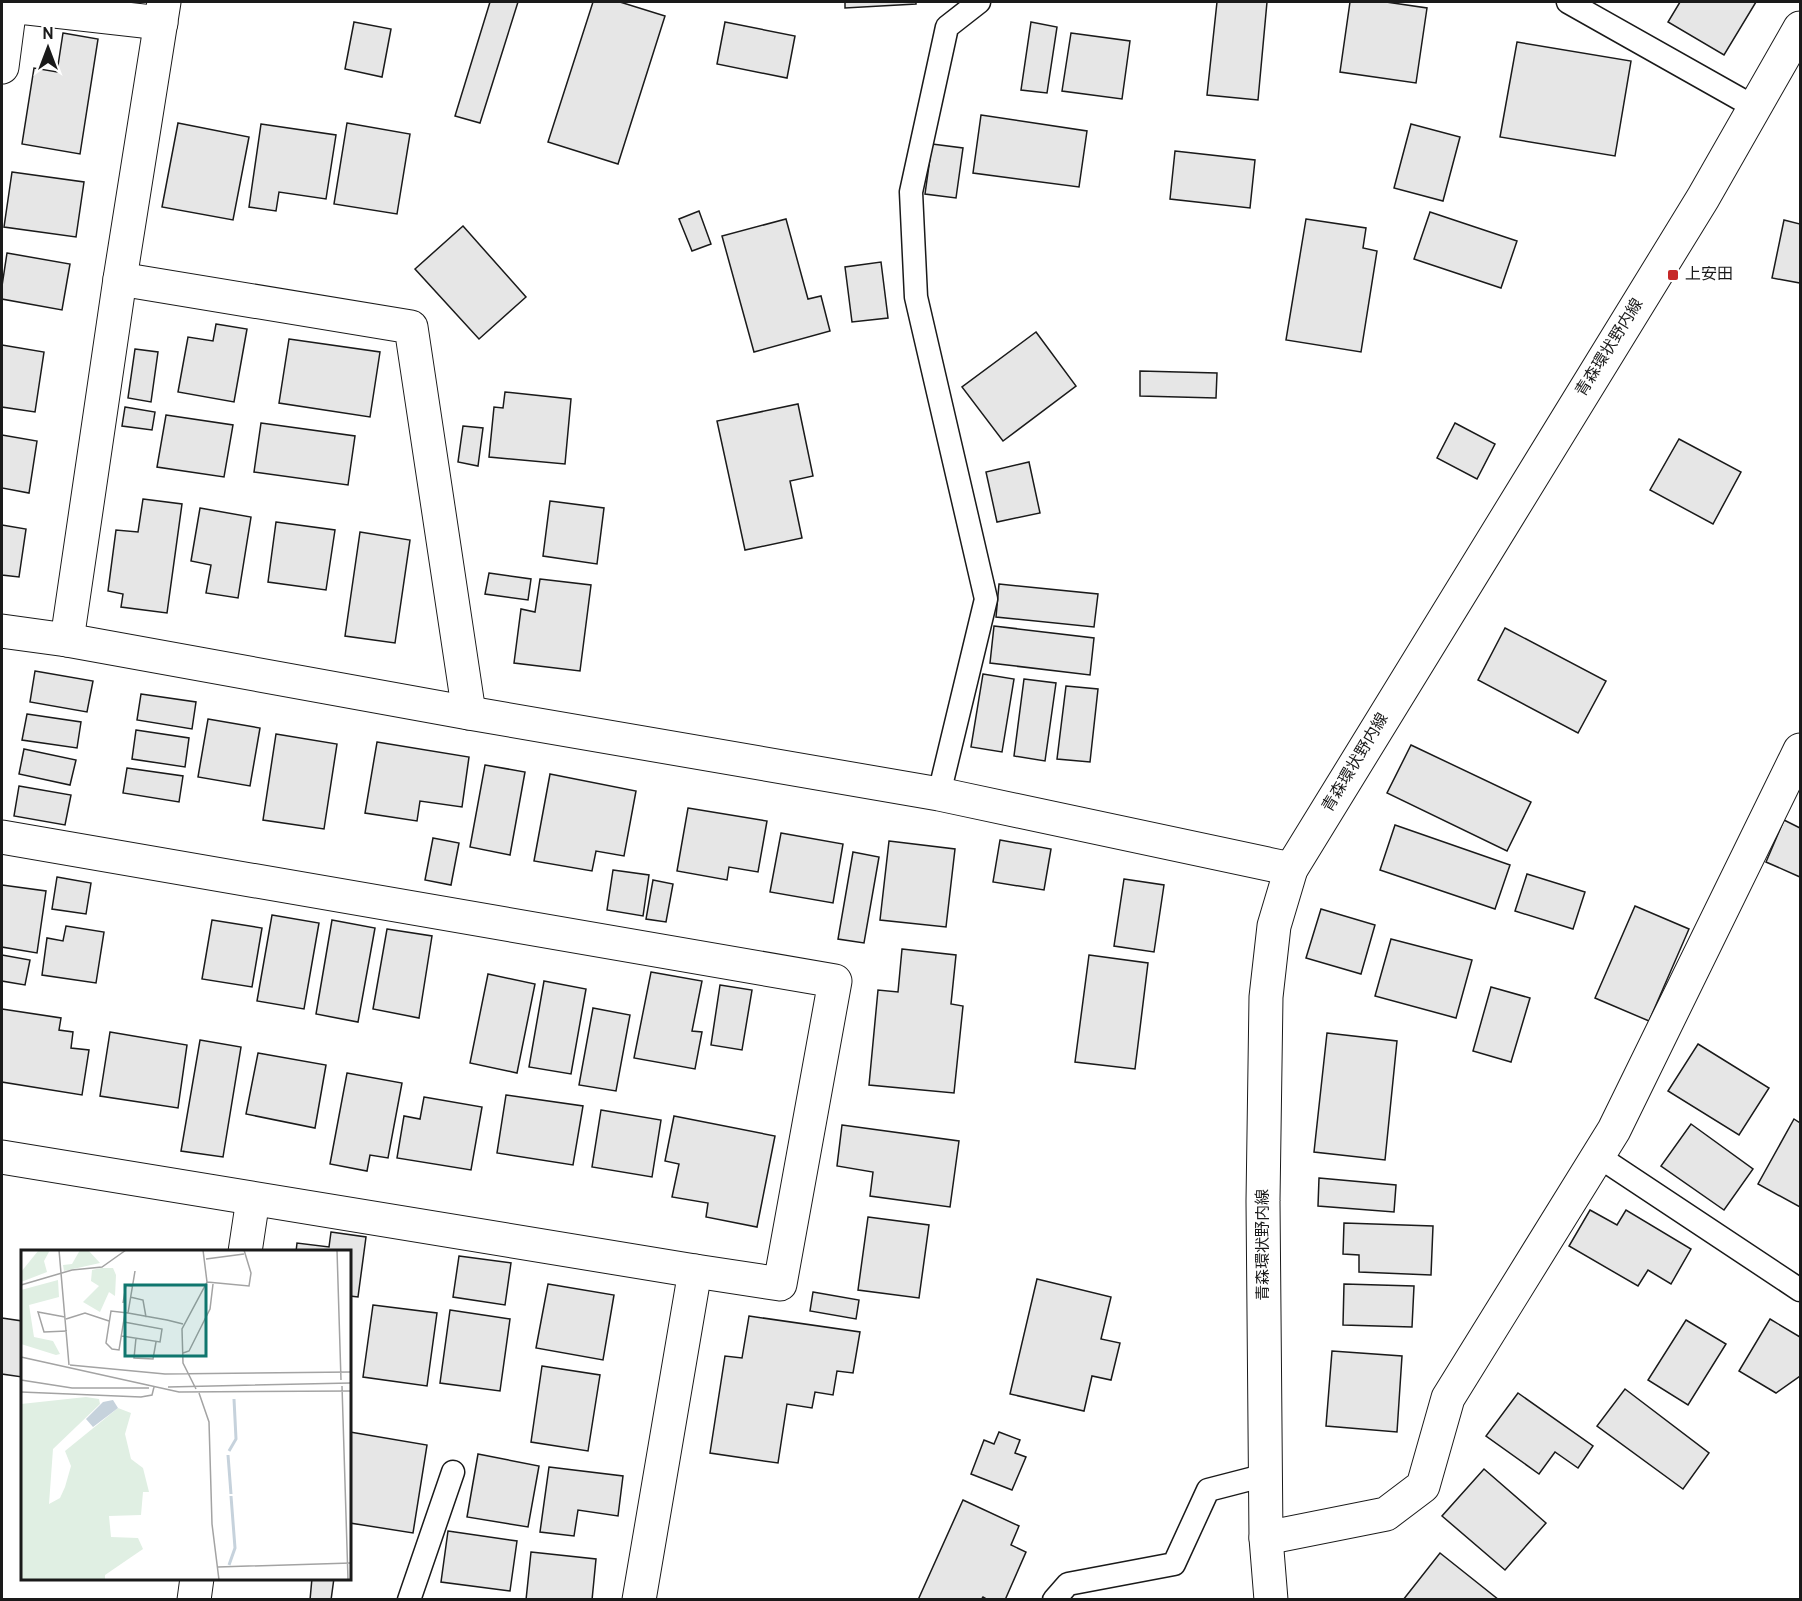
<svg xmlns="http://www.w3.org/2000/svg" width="1802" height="1601" font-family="Overpass,'Noto Sans JP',sans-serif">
<rect width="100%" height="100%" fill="#fff"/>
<g fill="#e6e6e6" stroke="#1a1a1a" stroke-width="1.5">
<polygon points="490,2 518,2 480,123 455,116"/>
<polygon points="593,2 620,2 665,16 618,164 548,142"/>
<polygon points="845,2 916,2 916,4 845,8"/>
<polygon points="1217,2 1267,2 1258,100 1207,95"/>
<polygon points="1350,2 1386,2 1427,8 1416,83 1340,72"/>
<polygon points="1680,2 1756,2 1724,55 1668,22"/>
<polygon points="354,22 391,29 382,77 345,69"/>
<polygon points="725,22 795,36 787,78 717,64"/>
<polygon points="1031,22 1057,27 1047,93 1021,90"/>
<polygon points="63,33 98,39 80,154 22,144 34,68 57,72"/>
<polygon points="1071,33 1130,41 1122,99 1062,91"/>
<polygon points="1517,42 1631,61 1615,156 1500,137"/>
<polygon points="981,115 1087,131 1079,187 973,173"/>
<polygon points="178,123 249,137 233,220 162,207"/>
<polygon points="347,123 410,134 397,214 334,204"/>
<polygon points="261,124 336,135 326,199 279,192 276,211 249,207"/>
<polygon points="1411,124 1460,137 1443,201 1394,188"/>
<polygon points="932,144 963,148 956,198 925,194"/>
<polygon points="1175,151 1255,160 1250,208 1170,199"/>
<polygon points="12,172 84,182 76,237 4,227"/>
<polygon points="699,211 711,244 692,251 679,219"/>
<polygon points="1430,212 1517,241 1501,288 1414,259"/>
<polygon points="786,219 808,299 821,296 830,331 754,352 722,236"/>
<polygon points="1306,219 1366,228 1363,248 1377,251 1361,352 1286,340"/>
<polygon points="1784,220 1800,224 1800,283 1772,278"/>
<polygon points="463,226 526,297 479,339 415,269"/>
<polygon points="7,253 70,264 62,310 2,299 2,286"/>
<polygon points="881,262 888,318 852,322 845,267"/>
<polygon points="216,324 247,329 234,402 178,392 188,337 213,341"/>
<polygon points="1036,332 1076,386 1003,441 962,387"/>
<polygon points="289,339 380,352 370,417 279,403"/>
<polygon points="2,345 44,352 35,412 2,407"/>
<polygon points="135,349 158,352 151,402 128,398"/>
<polygon points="1140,371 1217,373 1216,398 1140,396"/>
<polygon points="505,392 571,399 565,464 489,457 494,407 503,408"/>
<polygon points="798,404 813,476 790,481 802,538 745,550 717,421"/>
<polygon points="125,407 155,412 152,430 122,426"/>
<polygon points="166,415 233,425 224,477 157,467"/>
<polygon points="261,423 355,436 348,485 254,472"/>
<polygon points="1455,423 1495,444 1477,479 1437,458"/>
<polygon points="463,426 483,428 478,466 458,462"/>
<polygon points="2,435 37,441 29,493 2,488"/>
<polygon points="1679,439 1741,472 1713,524 1650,490"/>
<polygon points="1029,462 1040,513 997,522 986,472"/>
<polygon points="143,499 182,504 167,613 121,607 123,594 108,591 116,530 138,532"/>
<polygon points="550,501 604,508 597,564 543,556"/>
<polygon points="200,508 251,517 238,598 206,593 211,565 191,561"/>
<polygon points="276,522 335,530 326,590 268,582"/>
<polygon points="2,525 26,529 19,577 2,575"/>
<polygon points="360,532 410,540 395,643 345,636"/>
<polygon points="489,573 531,579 528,600 485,594"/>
<polygon points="540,579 591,585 580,671 514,663 521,609 535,612"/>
<polygon points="999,584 1098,594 1094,627 996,617"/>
<polygon points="994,626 1094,638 1090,675 990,663"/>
<polygon points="1505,628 1606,681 1578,733 1478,680"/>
<polygon points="35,671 93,681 87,712 30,702"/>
<polygon points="983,674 1014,679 1002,752 971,747"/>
<polygon points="1024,679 1056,683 1045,761 1014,756"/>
<polygon points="1066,686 1098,689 1090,762 1057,759"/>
<polygon points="141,694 196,702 192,729 137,720"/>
<polygon points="27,714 81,722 77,748 22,740"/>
<polygon points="208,719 260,728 250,786 198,777"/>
<polygon points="136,730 189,738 185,767 132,759"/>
<polygon points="276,734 337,744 324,829 263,820"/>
<polygon points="377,742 469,757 462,807 420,801 417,821 365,813"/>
<polygon points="1411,745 1531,802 1507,851 1387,793"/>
<polygon points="24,749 76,760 70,785 19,774"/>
<polygon points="485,765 525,772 510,855 470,847"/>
<polygon points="127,768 183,776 179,802 123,793"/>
<polygon points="550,774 636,791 624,856 596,851 592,871 534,861"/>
<polygon points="19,786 71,795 65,825 14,816"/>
<polygon points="688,808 767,821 758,872 729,867 727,880 677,871"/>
<polygon points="1784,820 1800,828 1800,877 1766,862"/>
<polygon points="1395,825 1510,865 1495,909 1380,870"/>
<polygon points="781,833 843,844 833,903 770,892"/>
<polygon points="433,838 459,843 451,885 425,880"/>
<polygon points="1000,840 1051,849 1044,890 993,882"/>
<polygon points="889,841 955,849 946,927 880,920"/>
<polygon points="853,852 879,857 864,943 838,939"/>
<polygon points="613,870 649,875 643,916 607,910"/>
<polygon points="1527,874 1585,892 1573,929 1515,911"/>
<polygon points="57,877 91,883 86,914 52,909"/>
<polygon points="1124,879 1164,885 1154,952 1114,946"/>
<polygon points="653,880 673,884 666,922 646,919"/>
<polygon points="2,885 46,891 37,953 2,947"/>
<polygon points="1635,906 1689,929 1649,1021 1595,998"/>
<polygon points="1321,909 1375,925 1361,974 1306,958"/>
<polygon points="272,915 319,923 304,1009 257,1001"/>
<polygon points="212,920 262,928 252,987 202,979"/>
<polygon points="332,920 375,928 358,1022 316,1014"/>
<polygon points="66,926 104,932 96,983 42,975 47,938 63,941"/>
<polygon points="387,929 432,936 419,1018 373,1009"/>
<polygon points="1391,939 1472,960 1456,1018 1375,996"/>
<polygon points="902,949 956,955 951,1004 963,1006 954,1093 869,1085 878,990 898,992"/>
<polygon points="2,955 30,960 25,985 2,981"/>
<polygon points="1089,955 1148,963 1135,1069 1075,1062"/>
<polygon points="651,972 702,981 692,1031 702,1032 695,1069 634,1058"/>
<polygon points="488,974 535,984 517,1073 470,1063"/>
<polygon points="544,981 586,989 571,1074 529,1067"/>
<polygon points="720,985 752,990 742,1050 711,1045"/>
<polygon points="1491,987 1530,998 1511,1062 1473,1051"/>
<polygon points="593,1008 630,1015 616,1091 579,1085"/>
<polygon points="2,1009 61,1018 59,1030 73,1032 71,1048 89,1050 82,1095 2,1082"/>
<polygon points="110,1032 187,1045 178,1108 100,1096"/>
<polygon points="1327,1033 1397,1041 1385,1160 1314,1152"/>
<polygon points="200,1040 241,1047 223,1157 181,1151"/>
<polygon points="1698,1044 1769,1088 1739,1135 1668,1091"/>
<polygon points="258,1053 326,1065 315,1128 246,1114"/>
<polygon points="347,1073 402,1083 388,1158 370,1155 367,1171 330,1164"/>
<polygon points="506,1095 583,1106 573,1165 497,1153"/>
<polygon points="424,1097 482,1107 471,1170 397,1158 404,1116 420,1119"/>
<polygon points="601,1110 661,1120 652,1177 592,1167"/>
<polygon points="674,1116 775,1136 757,1227 706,1217 708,1203 672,1197 679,1164 665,1161"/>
<polygon points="1794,1119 1800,1123 1800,1207 1758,1184"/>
<polygon points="1691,1124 1753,1169 1724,1210 1661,1166"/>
<polygon points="842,1125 959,1141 950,1207 870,1196 873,1172 837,1166"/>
<polygon points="1319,1178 1396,1185 1394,1212 1318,1206"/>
<polygon points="1590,1210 1617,1225 1626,1210 1691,1249 1671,1284 1648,1270 1638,1286 1569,1246"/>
<polygon points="868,1217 929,1225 919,1298 858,1290"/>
<polygon points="1344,1223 1433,1226 1431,1275 1359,1272 1359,1255 1343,1254"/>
<polygon points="331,1232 366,1237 358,1297 350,1296 350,1252 296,1252 297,1243 329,1247"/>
<polygon points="459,1256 511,1263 505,1305 453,1297"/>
<polygon points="1037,1279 1111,1297 1101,1339 1120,1343 1111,1380 1092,1376 1084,1411 1010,1394"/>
<polygon points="548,1284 614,1295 603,1360 536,1348"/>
<polygon points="1344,1284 1414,1286 1412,1327 1343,1325"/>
<polygon points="813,1292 859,1300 856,1319 810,1311"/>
<polygon points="373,1305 437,1313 427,1386 363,1377"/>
<polygon points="450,1310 510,1319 500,1391 440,1383"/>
<polygon points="749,1316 860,1332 853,1373 837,1371 833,1395 815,1392 812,1408 787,1404 778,1463 710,1453 725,1356 742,1358"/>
<polygon points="2,1318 22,1321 22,1377 2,1374"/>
<polygon points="1770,1319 1800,1337 1800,1376 1776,1393 1739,1371"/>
<polygon points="1686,1320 1726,1344 1688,1405 1648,1380"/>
<polygon points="1332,1351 1402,1356 1397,1432 1326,1426"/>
<polygon points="542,1366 600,1375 588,1451 531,1442"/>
<polygon points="1625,1389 1709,1453 1683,1489 1597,1426"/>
<polygon points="1518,1393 1593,1446 1578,1468 1555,1452 1539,1474 1486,1436"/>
<polygon points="350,1432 427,1445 413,1533 350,1523"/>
<polygon points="999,1432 1020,1440 1015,1453 1026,1457 1012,1490 971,1474 984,1440 994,1444"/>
<polygon points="478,1454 539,1466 528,1527 467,1517"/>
<polygon points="549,1467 623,1476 618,1516 578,1510 574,1536 540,1532"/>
<polygon points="1484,1469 1546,1523 1505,1570 1442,1516"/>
<polygon points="963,1500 1019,1526 1011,1545 1026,1552 1005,1600 988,1600 983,1597 981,1600 918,1600"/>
<polygon points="448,1531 517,1541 510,1591 441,1582"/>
<polygon points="531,1552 596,1559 592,1600 526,1600"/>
<polygon points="1440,1553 1499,1600 1403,1600"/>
<polygon points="312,1578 334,1578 331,1600 310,1600"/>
</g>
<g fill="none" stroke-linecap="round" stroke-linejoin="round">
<g stroke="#1a1a1a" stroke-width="25">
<g id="service">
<polyline points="1568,2 1756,108"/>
<polyline points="939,794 986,599 916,297 911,192 947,27 979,2"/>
<polyline points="1598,1156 1800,1290"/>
<polyline points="409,1600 453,1472"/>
<polyline points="1054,1600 1068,1584 1174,1564 1208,1490 1266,1475"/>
</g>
</g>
<g stroke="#1a1a1a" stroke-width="35">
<g id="minor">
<polyline points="2,67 10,6 161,23"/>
<polyline points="120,279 411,327 469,713"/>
<polyline points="2,631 67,640 469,713 939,794 1291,869"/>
<polyline points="67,640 120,279 164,2"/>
<polyline points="2,837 835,981 780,1284 695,1271 2,1157"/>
<polyline points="245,1252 253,1199"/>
<polyline points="1266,1538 1386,1514 1423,1486 1448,1398 1614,1130 1800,750"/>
<polyline points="194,1600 197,1578"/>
<polyline points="639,1600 695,1271"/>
</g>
</g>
<g stroke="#1a1a1a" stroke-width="35">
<polyline id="primary" points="1271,1600 1266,1538 1263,1201 1266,997 1274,926 1291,869 1703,198 1800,28"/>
</g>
<use href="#service" stroke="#fff" stroke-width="22"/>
<use href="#minor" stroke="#fff" stroke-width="33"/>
<use href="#primary" stroke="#fff" stroke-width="33"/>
</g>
<rect fill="#c62828" stroke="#fff" stroke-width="2" x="1667" y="269" width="12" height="12" rx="3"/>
<g text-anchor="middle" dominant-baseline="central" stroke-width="4.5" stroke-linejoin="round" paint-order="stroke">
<g font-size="16" fill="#1a1a1a" stroke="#fff" text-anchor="start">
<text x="1685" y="275">上安田</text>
</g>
<g font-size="16" fill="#1a1a1a" stroke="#fff">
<text transform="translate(1610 348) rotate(-58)">青森環状野内線</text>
<text transform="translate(1356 763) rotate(-59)">青森環状野内線</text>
<text transform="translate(1264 1245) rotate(-90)">青森環状野内線</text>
</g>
</g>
<g transform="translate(21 1250)">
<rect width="330" height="330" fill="#fff"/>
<path d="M29 0 23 11 26 22 0 32V22L17 1ZM59 0H67L79 13 43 21 42 15 51 14ZM80 18H92L95 25 94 46 88 42 79 62 62 52 78 36 70 31 71 20ZM37 30 38 47 8 55 13 87 32 91 39 104 35 105 0 94V40ZM65 147 78 149 79 154 32 199 28 254 39 248 44 237 50 216 44 201 97 158 110 163 104 184 110 209 122 218 128 242H122L120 265 88 266 90 287 117 288 122 299 84 325V330H0V154Z" fill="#e0efe3"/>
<path d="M92 150 97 158 72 177 65 169 82 152Z" fill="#c6d2dc"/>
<path fill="none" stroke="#c6d2dc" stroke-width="3" d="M208 201 215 189 213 149M207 205 210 244M208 315 214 298 210 246"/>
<path fill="none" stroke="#a3a3a3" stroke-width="1.5" d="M38 0 48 115M316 0 320 130M185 9 223 4M186 32 228 36 230 23 223 0M0 35 51 20 81 17 105 0M109 47 122 50 125 67M102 53 105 35 111 36M104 63 98 100 91 99 85 93 90 61 107 63 146 70 162 74M107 63 114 21M44 67 17 62 23 82 46 81M45 69 64 63 88 71M101 86 139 92 141 79 103 72M115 88 113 108 132 109 135 92M162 103 168 101 189 59 192 34M0 107 158 142 330 141M49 115 144 124 330 122M0 130 51 138H128M321 136 327 330M147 137 330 133M175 139 162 113 161 79 186 32 182 0M0 142 120 147 131 145 133 137M178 143 188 172 191 274 198 330M197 317 330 313"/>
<path fill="#0f766e" fill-opacity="0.15" stroke="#0f766e" stroke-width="3" d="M104 35H185V106H104Z"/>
<rect width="330" height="330" fill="none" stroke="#1a1a1a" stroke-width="3"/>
</g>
<rect width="1802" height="1601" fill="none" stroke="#1a1a1a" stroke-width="6"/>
<g transform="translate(48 48)" stroke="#ffffff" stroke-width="4.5" paint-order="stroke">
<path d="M0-4.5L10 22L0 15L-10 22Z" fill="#1a1a1a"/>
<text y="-9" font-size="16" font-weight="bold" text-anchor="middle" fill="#1a1a1a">N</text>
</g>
</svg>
